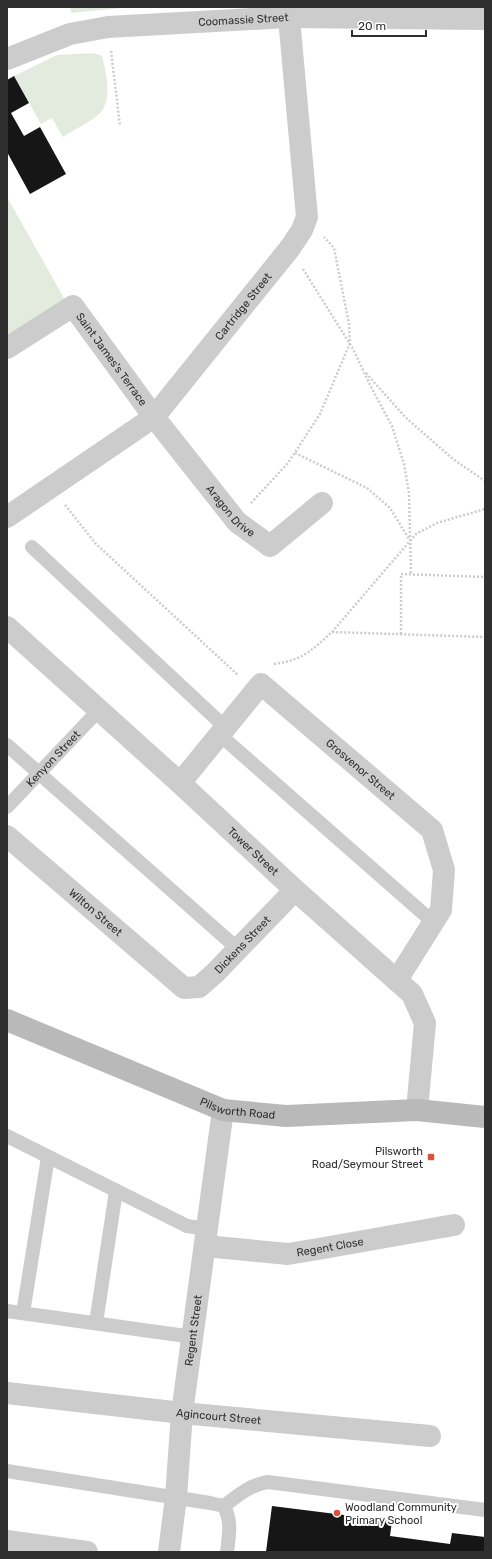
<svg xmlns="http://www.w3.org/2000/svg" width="492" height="1559" font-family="Rubik,sans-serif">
<rect width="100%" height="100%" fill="#fff"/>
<g fill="#e2ebde">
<polygon points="70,7 132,7 71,13"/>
<path d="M94 53 102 56C106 72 113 100 100 113 92 121 73 130 63 137L52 118 41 124 14 76 57 55Z"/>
<polygon points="7,197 65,300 7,336"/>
</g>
<g fill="#161616">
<polygon points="14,76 29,103 11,113 24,136 40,127 66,174 30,194 7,152 7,80"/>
<polygon points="272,1506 392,1521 390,1536 450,1544 452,1533 485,1537 485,1552 266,1552"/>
</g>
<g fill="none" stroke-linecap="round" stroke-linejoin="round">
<g stroke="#ccc" stroke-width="2.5" stroke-dasharray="2 2" stroke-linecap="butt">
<polyline points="111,51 120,126"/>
<polyline points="303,269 353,349 372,389 392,426 404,464 409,493 411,574"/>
<polyline points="366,373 405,417 453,459 485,481"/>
<polyline points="295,453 367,488 390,508 409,539"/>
<polyline points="251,503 288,463 320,414 350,343 349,324 334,248 324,237"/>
<polyline points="65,505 96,544 238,675"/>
<polyline points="332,632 416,534 437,523 485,509"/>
<polyline points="401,634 401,574 485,577"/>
<path d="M274 664C303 660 311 651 332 632L485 637"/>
</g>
<g stroke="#ccc" stroke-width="14">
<polyline points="32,547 226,728"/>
<polyline points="220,735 433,922"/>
<polyline points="7,745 238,949"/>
<path id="s1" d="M7 807 99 710"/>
<polyline points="7,1136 187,1226 207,1229"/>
<polyline points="7,1311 193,1337"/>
<polyline points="23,1313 48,1157"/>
<polyline points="96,1323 116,1191"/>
<path d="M7 1471 210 1503 224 1506C232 1522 229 1535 227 1552"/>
<path d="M224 1506C238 1495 250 1485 268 1482L485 1510"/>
</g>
<g stroke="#ccc" stroke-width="22">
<path id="s2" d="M7 59 70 34 108 27 289 17 485 19"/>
<path id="s3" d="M7 348 73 306 154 417 237 522 270 546 322 503"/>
<path id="s4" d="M7 517 154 417 290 248 302 230 307 217 288 7"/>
<path id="s5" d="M7 627 180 783 295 890 412 994 425 1023 417 1110"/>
<path id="s6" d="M180 783 261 684 432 830 444 870 441 910 397 980"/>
<path id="s7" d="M7 836 184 988 199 987 215 973 295 890"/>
<path id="s8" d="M205 1246 288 1254 318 1249 454 1225"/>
<path id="s9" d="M7 1393 182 1413 430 1436"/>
<polyline points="7,1541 87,1552"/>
<path id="s10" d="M169 1552 176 1497 182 1413 223 1110"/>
</g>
<path stroke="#b9b9b9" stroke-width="22" id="s11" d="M7 1020 223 1110 286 1116 417 1110 485 1117"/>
</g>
<g fill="#db513c" stroke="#fff" stroke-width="1.5">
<rect x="427" y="1153" width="8" height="8" rx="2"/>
<circle cx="337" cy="1513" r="4"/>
</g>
<g text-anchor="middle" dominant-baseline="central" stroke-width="4" stroke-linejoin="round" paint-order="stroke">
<g font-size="11" fill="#2f2f2f" stroke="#fff">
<text stroke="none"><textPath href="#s2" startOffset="242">Coomassie Street</textPath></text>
<text stroke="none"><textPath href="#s4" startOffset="320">Cartridge Street</textPath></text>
<text stroke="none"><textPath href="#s3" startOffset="144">Saint James's Terrace</textPath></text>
<text stroke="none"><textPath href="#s3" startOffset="337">Aragon Drive</textPath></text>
<text stroke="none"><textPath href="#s1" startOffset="67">Kenyon Street</textPath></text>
<text stroke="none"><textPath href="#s6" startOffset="259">Grosvenor Street</textPath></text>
<text stroke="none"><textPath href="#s5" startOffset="333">Tower Street</textPath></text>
<text stroke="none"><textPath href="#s7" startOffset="117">Wilton Street</textPath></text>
<text stroke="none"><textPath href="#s7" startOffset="309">Dickens Street</textPath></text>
<text stroke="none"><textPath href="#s11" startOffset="248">Pilsworth Road</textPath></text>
<text stroke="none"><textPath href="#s8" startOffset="126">Regent Close</textPath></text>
<text stroke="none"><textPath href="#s10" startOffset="223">Regent Street</textPath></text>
<text stroke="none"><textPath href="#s9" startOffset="213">Agincourt Street</textPath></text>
</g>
<g font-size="11" fill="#2f2f2f" stroke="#fff" text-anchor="end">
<text x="423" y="1151">Pilsworth<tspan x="423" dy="13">Road/Seymour Street</tspan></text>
<text x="345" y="1507" text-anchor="start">Woodland Community<tspan x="345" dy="13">Primary School</tspan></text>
</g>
</g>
<rect width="492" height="1559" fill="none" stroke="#2f2f2f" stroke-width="16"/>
<path d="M352 30v6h74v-6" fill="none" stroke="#2f2f2f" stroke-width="2"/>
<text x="358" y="30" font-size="12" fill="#2f2f2f" stroke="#ffffff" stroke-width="3" paint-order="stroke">20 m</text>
</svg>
